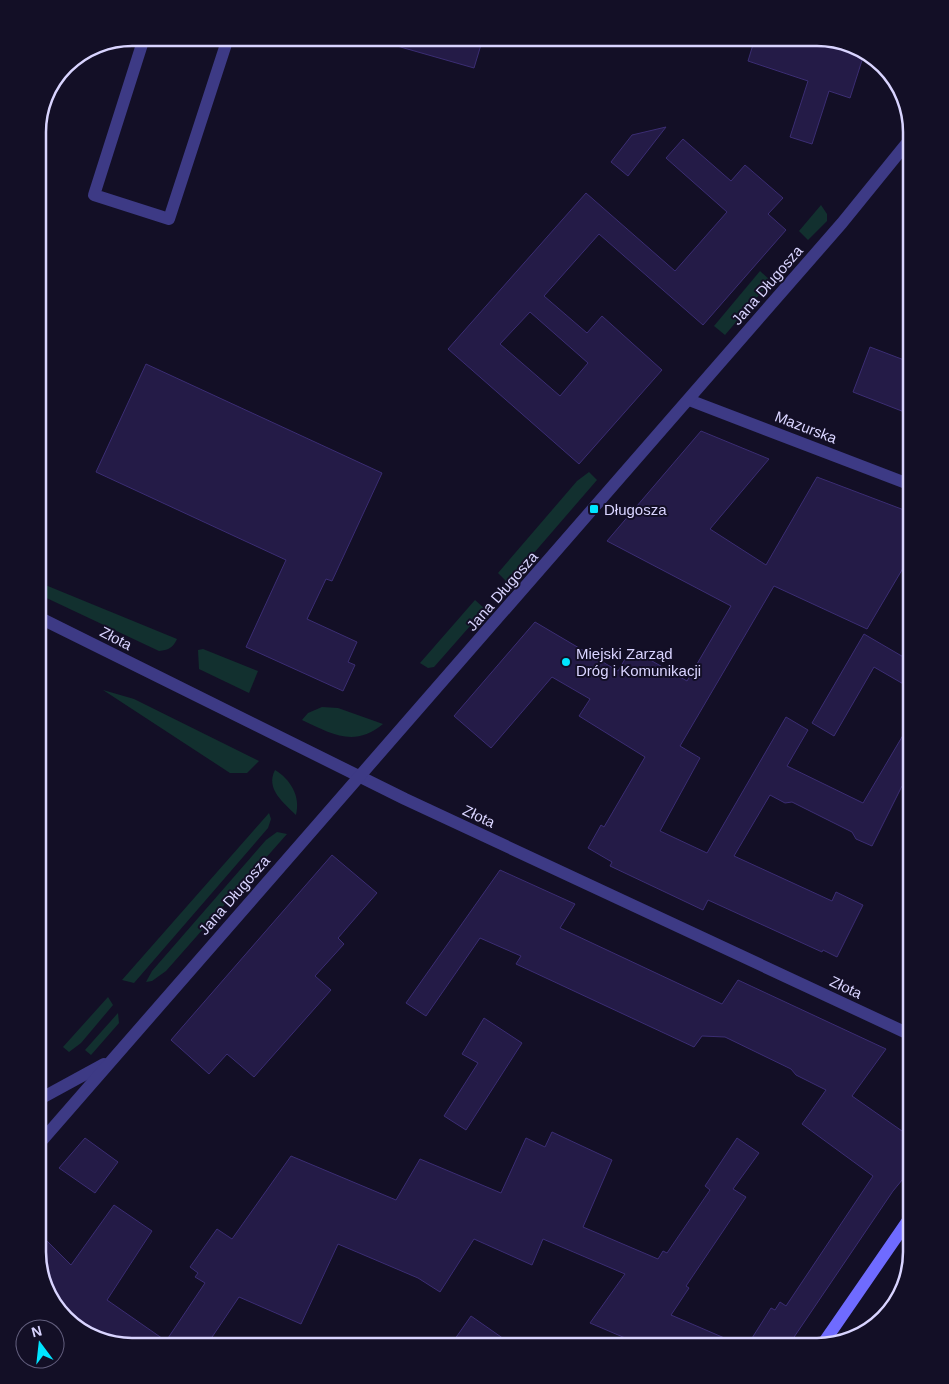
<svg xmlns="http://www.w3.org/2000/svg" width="949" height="1384" font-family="Arial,sans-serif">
<rect width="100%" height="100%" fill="#130f26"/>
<g fill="#12302f">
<polygon points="821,205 827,214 827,221 808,240 799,231"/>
<polygon points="760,271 771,281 725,335 714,326"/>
<polygon points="589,472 597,480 508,583 498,573 577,481"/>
<path d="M38 582 177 639C173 648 168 650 159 651L38 594Z"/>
<polygon points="475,600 485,609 434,667 428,668 420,663"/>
<polygon points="203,649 258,671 249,693 199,669 198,650"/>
<polygon points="103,690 134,699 259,761 247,773 230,773"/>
<path d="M322 707 338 708 383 724C354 748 332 734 302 720L308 713Z"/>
<path d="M275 770C290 779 301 796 296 815 284 803 265 789 275 770Z"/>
<polygon points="269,813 271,819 268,828 134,983 122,980"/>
<polygon points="277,832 287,834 166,971 152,981 146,982 152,971 266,840"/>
<polygon points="108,997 113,1005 81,1043 69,1052 63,1047"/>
<polygon points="118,1013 119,1023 91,1055 85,1050"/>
</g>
<g fill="#241b47" stroke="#3b2d73" fill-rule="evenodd">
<polygon points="391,38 483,38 474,68 390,44"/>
<polygon points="755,38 823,38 864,54 850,98 829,91 812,144 790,137 808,81 748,61"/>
<polygon points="666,127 628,176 611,162 632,135"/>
<path d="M683 139 731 181 745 165 783 198 768 214 786 230 703 325 599 234 544 296 587 333 602 316 662 370 579 464 448 349 586 193 675 271 727 212 666 158ZM530 312 588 363 560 396 500 344Z"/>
<polygon points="870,347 912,363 912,415 853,392"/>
<polygon points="146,364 382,473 332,581 326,579 307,619 357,642 348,662 355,665 343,691 246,647 286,560 96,472"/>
<polygon points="701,431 769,459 710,529 766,565 817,477 912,513 912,553 867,629 774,586 680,746 700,758 660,831 707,853 786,717 808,730 787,766 863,803 912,720 912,777 904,787 902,786 872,846 856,839 852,832 792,802 785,803 770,795 734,856 832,901 836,892 863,905 837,957 823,950 822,952 708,900 703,910 610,866 612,862 588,848 601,825 604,827 645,757 579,716 590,699 552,677 491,748 454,716 535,622 618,671 631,649 687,681 731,606 607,541"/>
<polygon points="864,634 912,662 912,689 874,667 834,736 812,723"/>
<polygon points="332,855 377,893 338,938 344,944 315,976 331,990 254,1077 227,1054 209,1074 171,1040"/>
<polygon points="500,870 575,904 560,928 722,1004 738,980 886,1049 852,1096 912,1138 912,1168 893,1191 788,1346 747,1346 771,1308 775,1310 780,1302 786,1306 873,1176 802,1124 826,1090 796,1075 791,1069 725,1037 702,1036 694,1047 516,964 521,956 480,938 426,1016 406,1003"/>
<polygon points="484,1018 522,1043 466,1130 444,1116 478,1063 462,1054"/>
<polygon points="552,1132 612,1160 583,1227 658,1259 663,1251 667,1253 710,1190 705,1186 737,1138 759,1153 733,1189 746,1197 686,1286 689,1288 671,1315 743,1346 644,1346 590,1323 625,1274 543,1239 532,1265 474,1239 440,1292 418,1278 338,1244 301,1324 239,1297 206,1346 126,1346 80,1331 50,1299 38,1252 38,1232 71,1265 114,1205 152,1231 107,1300 166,1341 205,1283 195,1277 198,1273 190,1267 217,1229 232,1239 291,1156 396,1200 420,1159 501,1193 526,1138 545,1147"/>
<polygon points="85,1138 118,1162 95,1193 59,1168"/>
<polygon points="471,1316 514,1346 450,1346"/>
</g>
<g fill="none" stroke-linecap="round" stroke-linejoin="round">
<polyline stroke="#3d3a85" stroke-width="12" points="144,38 94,195 169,219 228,38"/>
<g stroke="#3d3a85" stroke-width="12">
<polyline points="689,400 911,485"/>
<polyline points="38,617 405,799 911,1035"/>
<polyline points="38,1100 104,1064"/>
<polyline points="38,1145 842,223 911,138"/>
</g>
<g stroke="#6f6bff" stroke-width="12">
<polyline points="896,1303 899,1297"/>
<polyline points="822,1345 911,1216"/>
</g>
</g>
<g fill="#00e5ff" stroke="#130f26" stroke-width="2">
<rect x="589" y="504" width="10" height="10" rx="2.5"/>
<circle cx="566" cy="662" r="5"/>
</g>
<g text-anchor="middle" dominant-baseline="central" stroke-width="4" stroke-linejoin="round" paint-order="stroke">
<g font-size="15" fill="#d9d4ff" stroke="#130f26">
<text transform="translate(767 285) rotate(-49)">Jana Długosza</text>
<text transform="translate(806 427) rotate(21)">Mazurska</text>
<text transform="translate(502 591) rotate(-49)">Jana Długosza</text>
<text transform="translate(116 638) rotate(27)">Złota</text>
<text transform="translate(479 816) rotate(25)">Złota</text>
<text transform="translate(234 895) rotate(-49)">Jana Długosza</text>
<text transform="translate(846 987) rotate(25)">Złota</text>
</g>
<g font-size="15" fill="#d9d4ff" stroke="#130f26" text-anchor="start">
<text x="604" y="509">Długosza</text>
<text x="576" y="653">Miejski Zarząd<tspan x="576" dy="17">Dróg i Komunikacji</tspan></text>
</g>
</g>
<path d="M0 0H949V1384H0ZM132 46H817A86 86 0 0 1 903 132V1252A86 86 0 0 1 817 1338H132A86 86 0 0 1 46 1252V132A86 86 0 0 1 132 46Z" fill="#130f26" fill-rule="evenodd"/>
<path fill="none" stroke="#d9d4ff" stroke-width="2.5" d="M132 46H817A86 86 0 0 1 903 132V1252A86 86 0 0 1 817 1338H132A86 86 0 0 1 46 1252V132A86 86 0 0 1 132 46Z"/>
<g transform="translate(40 1344) rotate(345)"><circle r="24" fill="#130f26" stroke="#625e7d"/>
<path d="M0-4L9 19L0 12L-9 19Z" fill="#00e5ff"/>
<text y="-8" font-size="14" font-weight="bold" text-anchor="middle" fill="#d9d4ff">N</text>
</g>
</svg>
